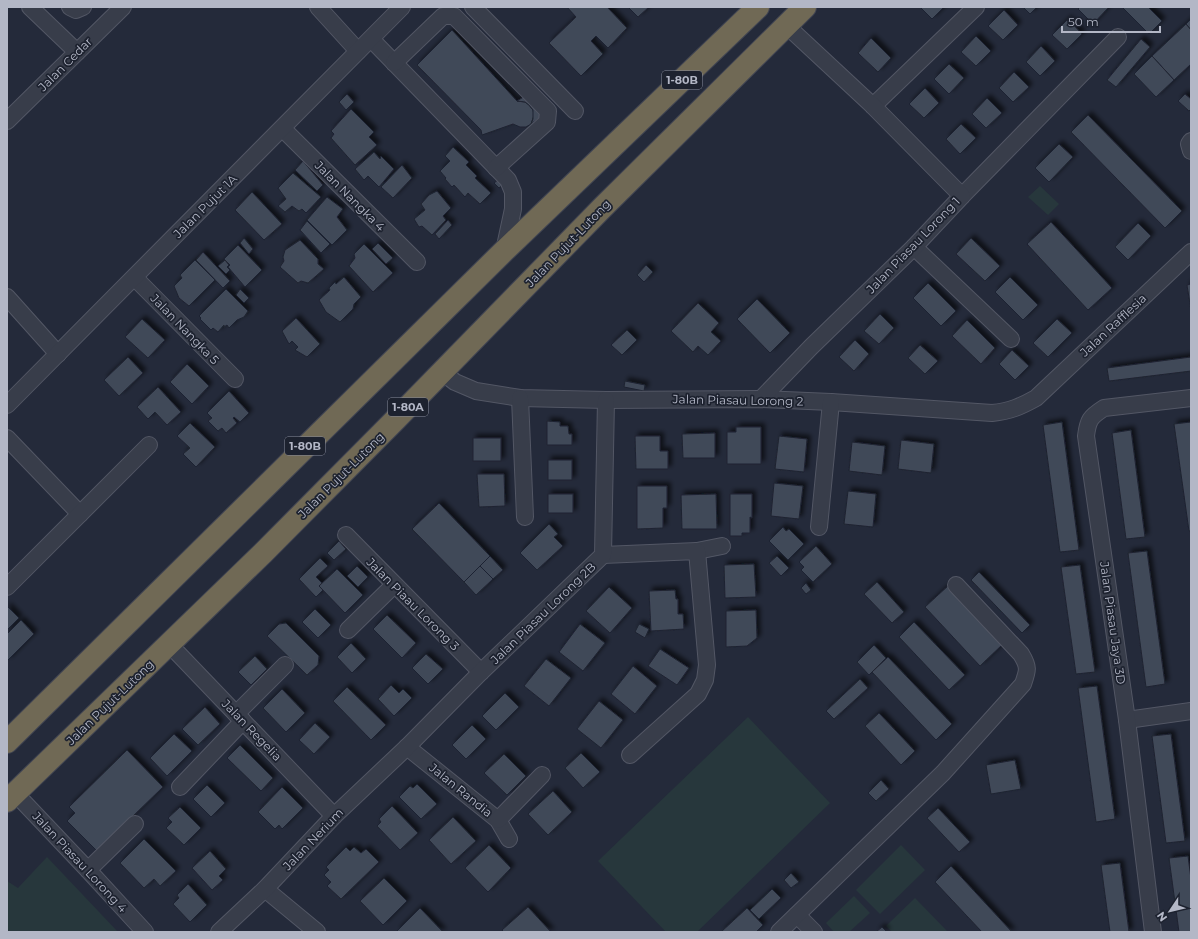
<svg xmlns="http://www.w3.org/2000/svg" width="1198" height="939" font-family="Montserrat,sans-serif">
<defs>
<filter id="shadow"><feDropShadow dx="3.5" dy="-3.5" stdDeviation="2" flood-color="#0009"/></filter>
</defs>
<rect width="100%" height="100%" fill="#242a3a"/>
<g fill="#27373c">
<polygon points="1040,186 1059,204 1048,215 1028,197"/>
<polygon points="748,717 830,803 697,932 666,932 598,861"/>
<polygon points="901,845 925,870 880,914 856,890"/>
<polygon points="47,857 118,932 7,932 7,881 18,888"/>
<polygon points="854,896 870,913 849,932 834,932 826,923"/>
<polygon points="915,898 948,932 892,932 886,926"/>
</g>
<g fill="#414859" stroke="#1f2431" filter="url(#shadow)">
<polygon points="567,7 607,7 627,28 608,48 596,36 591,41 603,54 581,76 549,43 576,17"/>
<polygon points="628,7 649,7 638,17"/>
<polygon points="920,7 944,7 932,19"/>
<polygon points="1023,7 1037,7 1030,14"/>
<polygon points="1080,7 1107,7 1108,8 1093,24 1078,9"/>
<polygon points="1122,7 1148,7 1162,21 1149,34"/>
<polygon points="1004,10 1018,25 1003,40 988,26"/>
<polygon points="1068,19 1082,34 1067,49 1052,35"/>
<polygon points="1191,19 1191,30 1186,24"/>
<polygon points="1186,24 1191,30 1191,64 1174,80 1152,56"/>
<polygon points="452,30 517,101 525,102 529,105 533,110 534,115 531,124 526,127 520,127 513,124 482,135 481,130 417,65"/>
<polygon points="976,36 991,51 976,66 961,52"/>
<polygon points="871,38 891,58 878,72 858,53"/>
<polygon points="1141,39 1150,47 1116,87 1107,80"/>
<polygon points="1041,46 1055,61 1040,76 1026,62"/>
<polygon points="1152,56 1174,80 1156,97 1134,74"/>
<polygon points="949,64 964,78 949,94 934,79"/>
<polygon points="1014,72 1029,87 1013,102 999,88"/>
<polygon points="925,88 939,103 924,118 909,104"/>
<polygon points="347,94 354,102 346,110 339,102"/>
<polygon points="1185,94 1191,99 1191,109 1189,111 1178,101"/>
<polygon points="525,96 543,115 531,124 533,119 533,110 529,105 525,102 517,101"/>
<polygon points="987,98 1002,113 986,128 972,114"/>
<polygon points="351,109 374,132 369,137 377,145 355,165 331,138 334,134 331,131"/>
<polygon points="1088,115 1182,211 1165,228 1071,132"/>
<polygon points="961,124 976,138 960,154 946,139"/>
<polygon points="1059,144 1073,157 1049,182 1035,168"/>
<polygon points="453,147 469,162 466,165 477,176 475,178 491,193 480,204 468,193 465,197 454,185 452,187 445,179 446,178 440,171 450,161 445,156"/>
<polygon points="374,152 380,159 381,156 394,169 379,187 368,176 364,180 355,169"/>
<polygon points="303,161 323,185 317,191 295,170"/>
<polygon points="402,165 412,178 393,198 381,187"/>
<polygon points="293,173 321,197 306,213 302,209 299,211 292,206 285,212 278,206 286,199 278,188"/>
<polygon points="499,179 504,184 499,188 494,183"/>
<polygon points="437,191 451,208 443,216 446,220 432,235 422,226 419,227 414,219 425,210 421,204 429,195"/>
<polygon points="252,192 282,224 264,240 235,210"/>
<polygon points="327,197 343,209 337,217 347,230 332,245 307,220"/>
<polygon points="448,220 452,225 439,239 435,234"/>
<polygon points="307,221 330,244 321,253 300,230"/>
<polygon points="1051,222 1112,288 1088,310 1027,244"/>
<polygon points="1138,223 1151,236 1128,260 1115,247"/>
<polygon points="244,238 253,249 249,254 240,243"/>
<polygon points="971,238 1000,266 985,281 956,254"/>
<polygon points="300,240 318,259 318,264 324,269 308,283 301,281 298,283 280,267 284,261 283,257 285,250"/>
<polygon points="378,243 393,258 386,264 372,249"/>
<polygon points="364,244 393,273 373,292 349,266 355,258 354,254"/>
<polygon points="238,245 262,270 245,287 228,267 230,265 224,259"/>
<polygon points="203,252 230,281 223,288 196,260"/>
<polygon points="195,260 215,280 189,306 179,298 174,286 182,278 180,275"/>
<polygon points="225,260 229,265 227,267 230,270 226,274 218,266"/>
<polygon points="646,265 653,272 644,282 637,275"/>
<polygon points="344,277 361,297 354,304 353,309 340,322 326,312 319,300 330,290 329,288 335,282 336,284"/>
<polygon points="1010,277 1038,305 1023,320 995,292"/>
<polygon points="928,283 956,311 941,326 913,298"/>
<polygon points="1191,284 1191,310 1187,285"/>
<polygon points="226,289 248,311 244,317 237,320 229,328 227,325 224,327 224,325 218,332 213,328 211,330 200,319 201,318 199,316"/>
<polygon points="240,289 249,298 244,303 236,295"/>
<polygon points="757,299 790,333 770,353 737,319"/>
<polygon points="698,303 719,323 711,332 721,341 708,355 698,346 693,352 671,331"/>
<polygon points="880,314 894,328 879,344 864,331"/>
<polygon points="296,318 320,344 307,357 295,350 298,347 292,341 289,344 282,331"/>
<polygon points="142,319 165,340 148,358 125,337"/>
<polygon points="1057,319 1072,333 1048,357 1033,343"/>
<polygon points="967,320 995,348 981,364 952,336"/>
<polygon points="627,330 637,340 622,355 611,345"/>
<polygon points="855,340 869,354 854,371 839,357"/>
<polygon points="920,345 938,361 925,374 908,358"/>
<polygon points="1012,350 1029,366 1015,380 999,364"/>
<polygon points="128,357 143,373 119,396 104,380"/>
<polygon points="1191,357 1191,371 1109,381 1107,368"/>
<polygon points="187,364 209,386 192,404 170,382"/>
<polygon points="625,381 645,385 644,391 624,387"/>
<polygon points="158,387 181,412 167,425 155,412 148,419 137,407"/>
<polygon points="229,391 249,413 240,422 234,417 233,418 237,423 226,433 222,428 218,431 208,421 212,418 207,413"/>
<polygon points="547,421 560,422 560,426 568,426 569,434 572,434 572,445 547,445"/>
<polygon points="1062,422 1079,550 1060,552 1043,425"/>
<polygon points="1191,422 1191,531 1189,531 1174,424"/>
<polygon points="190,423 215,447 196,467 183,454 190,448 177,436"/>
<polygon points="736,427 761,427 761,464 727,464 727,432 736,432"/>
<polygon points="1131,430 1145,537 1126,539 1112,433"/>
<polygon points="715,433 715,458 683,458 682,434"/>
<polygon points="635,436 660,436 660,451 668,451 668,469 636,469"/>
<polygon points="779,436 807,439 804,472 775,469"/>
<rect x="473" y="438" width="28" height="23"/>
<polygon points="901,440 934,444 931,473 898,469"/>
<polygon points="852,442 885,446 882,475 849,471"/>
<rect x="548" y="460" width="24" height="20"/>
<polygon points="477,474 504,474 505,506 479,507"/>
<polygon points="774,483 803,486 799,519 771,516"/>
<polygon points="637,486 667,486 667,508 663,508 663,528 637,529"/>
<polygon points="848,491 876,494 873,527 844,524"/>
<rect x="548" y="494" width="25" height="19"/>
<polygon points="716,494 717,529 682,529 681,495"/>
<polygon points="730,494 752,494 752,518 750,517 750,533 742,533 742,536 730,536"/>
<polygon points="439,503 490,556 464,582 412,529"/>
<polygon points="549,524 558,534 554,537 563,546 537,570 520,553"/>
<polygon points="783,527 786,531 789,529 804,544 788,560 769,541"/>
<polygon points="339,541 346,549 334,560 327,553"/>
<polygon points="816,546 832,564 813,582 801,570 804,567 799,562"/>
<polygon points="1147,551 1165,684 1146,687 1128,553"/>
<polygon points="490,556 503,570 493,579 480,566"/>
<polygon points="777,556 789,568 781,576 769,563"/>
<polygon points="320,558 328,566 316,577 322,583 319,586 323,590 316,597 299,579"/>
<polygon points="754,564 756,597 725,598 724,565"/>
<polygon points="1080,565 1095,672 1076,674 1061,567"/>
<polygon points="357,566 368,577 358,587 347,576"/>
<polygon points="480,566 493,579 476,595 464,582"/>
<polygon points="337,569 363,595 345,613 319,586"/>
<polygon points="979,572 1030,625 1022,633 971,580"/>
<polygon points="877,582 904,612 892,623 864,594"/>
<polygon points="806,583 811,590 806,594 801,588"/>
<polygon points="949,585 1004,643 980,666 925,607"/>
<polygon points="609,587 632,608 610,633 586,611"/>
<polygon points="675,590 676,599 678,599 678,614 683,614 684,629 651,631 649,591"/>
<polygon points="7,606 19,618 7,630"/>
<polygon points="315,609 331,625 318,638 302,622"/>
<polygon points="756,610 757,638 747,646 726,647 726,611"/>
<polygon points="387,615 416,643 402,658 373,629"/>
<polygon points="21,620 34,634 7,661 7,634"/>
<polygon points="914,622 965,675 949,690 899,637"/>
<polygon points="286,623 319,656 318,665 307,675 267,636 279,624"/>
<polygon points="580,624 605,643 583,671 559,652"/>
<polygon points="639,624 649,629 645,638 635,632"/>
<polygon points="351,643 366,659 352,673 337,657"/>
<polygon points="874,645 886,658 869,675 857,662"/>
<polygon points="660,649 689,668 677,685 648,666"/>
<polygon points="426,654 443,669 428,684 412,668"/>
<polygon points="255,656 267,669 251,685 238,672"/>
<polygon points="888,657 952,724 936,740 872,672"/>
<polygon points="546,659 571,678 549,706 524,686"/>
<polygon points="633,666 657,686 635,714 611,694"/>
<polygon points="860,679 868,688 834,719 826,711"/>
<polygon points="391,685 399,693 403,689 412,698 394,716 378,699"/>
<polygon points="1097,686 1115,819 1096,822 1078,688"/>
<polygon points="347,687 386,725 371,740 333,701"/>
<polygon points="282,689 305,713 286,732 263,708"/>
<polygon points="505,693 519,707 496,730 482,716"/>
<polygon points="599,701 623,720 601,748 577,729"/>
<polygon points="205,707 220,724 198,745 182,729"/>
<polygon points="879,713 915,751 901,765 865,726"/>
<polygon points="315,723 330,737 314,754 299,740"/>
<polygon points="472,725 486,739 466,759 452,745"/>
<polygon points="174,734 192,751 167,776 150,758"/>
<polygon points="1171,734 1185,841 1166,843 1152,736"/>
<polygon points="240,745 273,778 261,791 227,758"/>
<polygon points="127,750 163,787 97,851 67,821 75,813 69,807"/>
<polygon points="581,753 600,772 583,788 565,768"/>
<polygon points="504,754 526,776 507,795 484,773"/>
<polygon points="1015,760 1021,789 991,794 986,765"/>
<polygon points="881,780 889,789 876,801 868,793"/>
<polygon points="417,784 437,804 421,819 399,797 410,786 413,788"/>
<polygon points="207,785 225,803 211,817 193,799"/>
<polygon points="282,787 303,808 282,829 279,825 275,829 258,812"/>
<polygon points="553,791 572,812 548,835 528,814"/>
<polygon points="392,806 418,833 400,850 377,826 381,822 379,819"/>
<polygon points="180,807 201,828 184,845 166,828 172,822 168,818"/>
<polygon points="938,808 970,842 959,852 927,818"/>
<polygon points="453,817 476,841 451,864 429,840"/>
<polygon points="144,839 176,871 160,886 154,879 144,888 120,863"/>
<polygon points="489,845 511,868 488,892 465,868"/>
<polygon points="346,847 350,851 354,847 361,853 366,849 379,862 341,899 327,886 331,882 324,875 329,870 326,867"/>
<polygon points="210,851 226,869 219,876 223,880 212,890 192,868"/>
<polygon points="1188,856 1191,879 1191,932 1179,932 1169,858"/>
<polygon points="1120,863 1129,932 1110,932 1101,865"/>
<polygon points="951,866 1012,932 982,932 935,882"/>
<polygon points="791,873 799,882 791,888 784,880"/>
<polygon points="384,878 407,901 383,925 360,901"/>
<polygon points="188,884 207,905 190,922 173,904 179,898 177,895"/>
<polygon points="772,889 781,898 759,919 750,910"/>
<polygon points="528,907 551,932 504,932 502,930"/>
<polygon points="420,908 443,932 398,932 397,931"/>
<polygon points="747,908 763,925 756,932 721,932"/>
<polygon points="882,927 887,932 876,932"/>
</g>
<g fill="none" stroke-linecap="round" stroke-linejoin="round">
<g stroke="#535765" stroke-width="18">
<g id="minor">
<polyline points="30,7 77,52"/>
<polyline points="70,7 76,10 83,7"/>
<polyline points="318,7 358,51"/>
<polyline points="473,7 575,111"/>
<polyline points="371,39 508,180 513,192 513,209 504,251"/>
<polyline points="394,63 443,16 454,16 548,111 547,122 496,168"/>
<polyline points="873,106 976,7"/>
<polyline points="7,121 123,7"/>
<polyline points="283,129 417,262"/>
<polyline points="1191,141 1189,144 1191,151"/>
<polyline points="962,196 1118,37"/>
<polyline points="914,247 1011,339"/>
<polyline points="135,278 235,379"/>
<polyline points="7,297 58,354"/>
<path d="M442 372 455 382 476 391 520 398 606 400 761 399 831 402 992 413C1010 411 1020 407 1036 398L1191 252"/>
<polyline points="520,398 525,517"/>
<polyline points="761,399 811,347 914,247 962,196 873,106 787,26"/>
<polyline points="7,405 402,7"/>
<polyline points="7,438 80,514"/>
<polyline points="819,527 831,402"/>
<polyline points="346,535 481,672"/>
<polyline points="697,551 722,546"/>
<polyline points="603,555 697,551 707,665 705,680 698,694 630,755"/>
<polyline points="7,587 149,445"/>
<polyline points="348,630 394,585"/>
<polyline points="169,644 334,816"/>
<polyline points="236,714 285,665"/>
<polyline points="1127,720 1191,711"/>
<polyline points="407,747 498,820 509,839"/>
<polyline points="180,787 243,721"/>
<polyline points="15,793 88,870 145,932"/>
<polyline points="498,820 542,775"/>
<polyline points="88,870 135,824"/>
<polyline points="265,889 317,932"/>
<polyline points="797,915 814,932"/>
<polyline points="219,932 265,889 334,816 407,747 481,672 603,555 606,400"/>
<path d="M779 932 943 773 1023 684C1028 670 1029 667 1021 654L956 585"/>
<path d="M1153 932 1127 720 1086 436C1088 420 1090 417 1104 408L1191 398"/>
</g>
</g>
<g stroke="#404452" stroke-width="24">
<g id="highway">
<polyline points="7,742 504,251 758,7"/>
<polyline points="7,801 263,553 396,419 602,208 805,7"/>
</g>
</g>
<use href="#minor" stroke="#383d4a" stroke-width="16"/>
<use href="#highway" stroke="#706955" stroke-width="22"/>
</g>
<g text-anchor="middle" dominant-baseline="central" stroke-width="3.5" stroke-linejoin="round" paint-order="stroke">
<g fill="#1d222f" stroke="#868a99" stroke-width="1">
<rect x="662" y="71" width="40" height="18" rx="3"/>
<rect x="388" y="398" width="40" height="18" rx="3"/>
<rect x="285" y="437" width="40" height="18" rx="3"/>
</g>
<g font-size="11" font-weight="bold" fill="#b3b7c6">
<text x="682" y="80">1-80B</text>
<text x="408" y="407">1-80A</text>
<text x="305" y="446">1-80B</text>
</g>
<g font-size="12" fill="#b3b7c6" stroke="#1d222f">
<text transform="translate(65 64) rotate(-45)">Jalan Cedar</text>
<text transform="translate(350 196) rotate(45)">Jalan Nangka 4</text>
<text transform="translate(205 206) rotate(-45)">Jalan Pujut 1A</text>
<text transform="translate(568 243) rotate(-46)">Jalan Pujut-Lutong</text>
<text transform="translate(913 245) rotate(-46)">Jalan Piasau Lorong 1</text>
<text transform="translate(1113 325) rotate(-43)">Jalan Rafflesia</text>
<text transform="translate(185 329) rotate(46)">Jalan Nangka 5</text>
<text transform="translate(738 400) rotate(1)">Jalan Piasau Lorong 2</text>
<text transform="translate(341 475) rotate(-45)">Jalan Pujut-Lutong</text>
<text transform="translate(413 604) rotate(45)">Jalan Piaau Lorong 3</text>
<text transform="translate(543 613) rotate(-44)">Jalan Piasau Lorong 2B</text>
<text transform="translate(1113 623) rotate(82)">Jalan Piasau Jaya 3D</text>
<text transform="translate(110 702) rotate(-44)">Jalan Pujut-Lutong</text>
<text transform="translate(252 730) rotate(46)">Jalan Regelia</text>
<text transform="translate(461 790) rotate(39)">Jalan Randia</text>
<text transform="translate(313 839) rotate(-46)">Jalan Nerium</text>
<text transform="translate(80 862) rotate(47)">Jalan Piasau Lorong 4</text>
</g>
</g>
<rect width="1198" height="939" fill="none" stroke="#b3b7c6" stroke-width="16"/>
<g transform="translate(1170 911) rotate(235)" stroke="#1d222f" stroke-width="3" paint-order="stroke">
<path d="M0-3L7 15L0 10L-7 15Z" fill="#b3b7c6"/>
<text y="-6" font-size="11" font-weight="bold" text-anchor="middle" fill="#b3b7c6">N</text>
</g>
<path d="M1062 26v6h98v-6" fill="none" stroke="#b3b7c6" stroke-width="2"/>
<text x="1068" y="26" font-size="12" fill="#b3b7c6" stroke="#1d222f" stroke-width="3" paint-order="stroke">50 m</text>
</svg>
